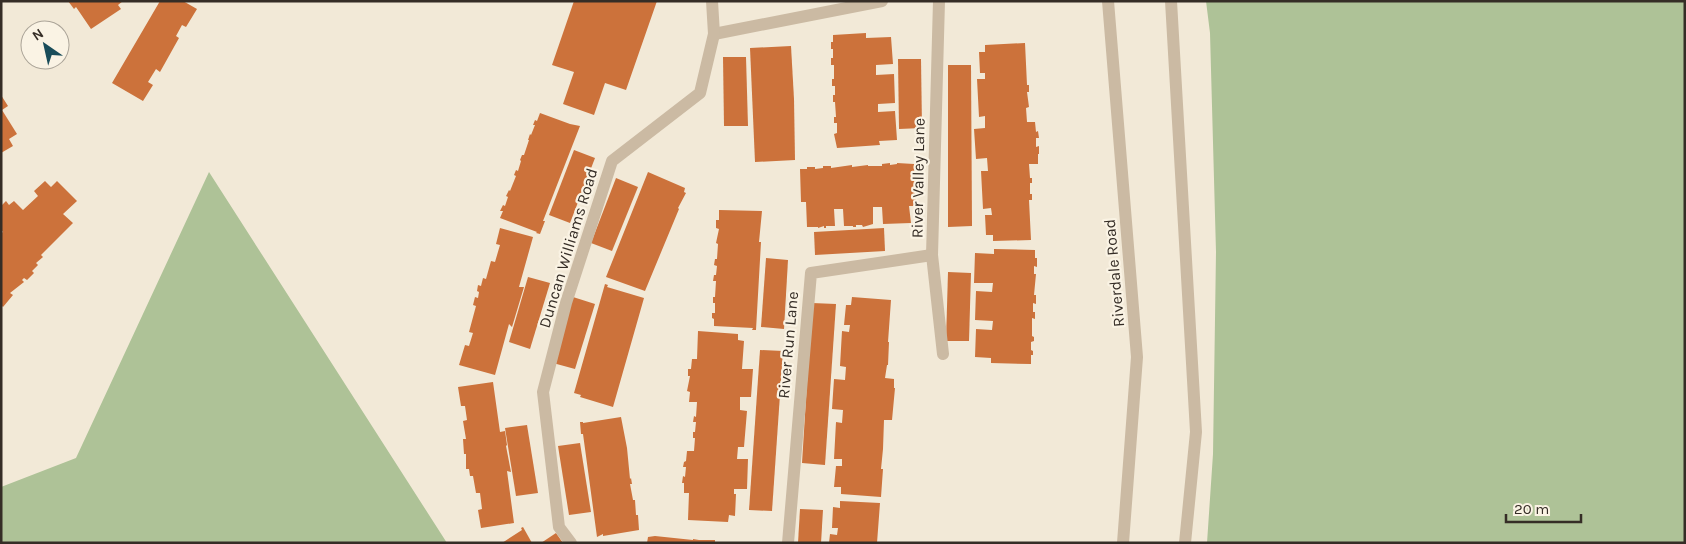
<svg xmlns="http://www.w3.org/2000/svg" width="1686" height="544" font-family="Karla,sans-serif">
<rect width="100%" height="100%" fill="#f2e9d7"/>
<g fill="#aec297">
<polygon points="1206,1 1685,1 1685,543 1207,543 1213,454 1216,252 1210,33"/>
<polygon points="209,172 447,543 1,543 1,487 76,458"/>
</g>
<g fill="#cc723b">
<polygon points="68,1 123,1 118,5 121,9 91,29 76,7 74,9"/>
<polygon points="160,1 183,1 197,9 186,27 182,25 176,36 179,38 160,72 156,69 148,82 153,85 143,101 112,83"/>
<polygon points="574,1 657,1 626,90 605,83 594,115 563,104 574,72 552,65"/>
<polygon points="866,33 866,38 891,37 893,64 876,65 876,75 894,74 895,103 878,104 878,112 895,111 897,140 879,141 880,145 837,148 834,134 837,133 837,123 834,123 834,117 836,117 835,102 833,102 833,95 835,95 835,86 832,86 832,79 834,79 834,65 831,65 831,58 833,58 833,49 831,49 831,42 833,42 833,35"/>
<polygon points="1025,43 1027,85 1029,85 1029,92 1027,92 1029,107 1026,108 1027,122 1035,122 1036,132 1038,131 1039,138 1036,138 1036,147 1039,146 1039,154 1038,154 1038,164 1029,164 1030,178 1032,178 1032,183 1030,183 1030,194 1032,194 1032,200 1029,200 1031,240 993,241 993,235 986,235 985,215 992,215 991,208 983,209 981,171 988,171 987,158 976,159 974,129 985,128 985,116 979,117 977,79 985,79 985,73 980,73 979,52 985,52 985,45"/>
<polygon points="791,46 794,99 795,160 755,162 750,48"/>
<polygon points="723,57 746,57 748,126 724,126"/>
<polygon points="898,59 921,59 922,128 899,129"/>
<polygon points="948,65 971,65 972,226 948,227"/>
<polygon points="1,95 8,106 2,110 17,134 9,139 13,146 1,153"/>
<polygon points="540,113 570,124 580,126 543,221 545,221 540,234 536,233 537,232 500,218 503,211 500,211 503,205 505,206 508,197 506,196 509,190 510,191 516,176 514,175 516,170 518,171 521,161 520,160 522,155 524,155 529,140 528,140 530,134 531,135 535,125 533,125 535,120 537,121"/>
<polygon points="574,150 595,158 570,223 549,215"/>
<polygon points="890,163 890,165 897,164 897,163 914,164 916,206 909,206 911,223 883,224 882,207 873,207 873,224 863,227 862,225 856,225 856,227 853,227 853,226 844,226 843,209 834,209 835,226 826,226 826,228 824,228 824,226 818,228 818,227 807,227 806,202 801,202 800,169 807,169 807,167 815,167 815,169 823,168 823,166 831,166 831,168 852,165 852,167 868,165 868,166 882,166 882,164"/>
<polygon points="648,172 685,188 684,192 686,193 678,208 679,209 645,291 606,277"/>
<polygon points="616,178 638,187 612,251 591,243"/>
<polygon points="45,181 51,187 57,181 77,201 63,214 73,223 41,255 43,257 36,263 38,265 32,271 34,273 27,280 24,278 22,280 24,282 10,293 13,295 3,307 1,305 1,233 3,232 1,230 1,206 6,201 9,205 14,201 23,210 38,196 34,191"/>
<polygon points="719,210 762,211 759,242 761,242 756,330 752,330 753,328 714,326 714,319 712,318 712,313 715,313 715,303 713,303 713,297 715,297 716,281 713,281 714,275 716,275 717,266 714,265 715,259 717,259 718,244 716,243 719,229 716,228 716,220 719,220"/>
<polygon points="500,228 533,237 519,287 524,287 512,327 509,324 495,375 459,365 465,345 469,346 473,333 469,332 476,306 473,305 475,297 478,298 479,292 477,291 478,285 481,286 483,278 486,279 491,261 495,262 500,245 496,244"/>
<polygon points="884,228 885,251 815,255 814,232"/>
<polygon points="994,249 1035,250 1035,258 1037,258 1037,267 1034,266 1034,274 1036,274 1034,295 1036,295 1036,304 1033,303 1033,312 1035,312 1035,319 1032,318 1032,336 1034,337 1034,341 1031,342 1031,350 1033,351 1033,355 1031,355 1031,364 991,363 991,358 975,357 976,329 992,330 993,321 975,320 976,291 992,292 993,283 974,283 975,253 994,254"/>
<polygon points="766,258 788,260 784,329 761,327"/>
<polygon points="948,272 971,273 969,341 946,341"/>
<polygon points="528,277 550,283 530,349 509,342"/>
<polygon points="605,284 608,285 607,287 644,298 613,407 580,397 581,395 574,393"/>
<polygon points="573,297 595,304 575,369 553,363"/>
<polygon points="852,297 891,300 888,342 889,342 888,365 887,365 885,378 894,379 894,388 895,388 892,420 884,420 883,449 881,469 883,469 881,497 841,494 841,487 834,487 836,466 842,466 842,459 834,459 836,422 842,423 843,410 832,409 834,379 845,380 846,367 840,366 842,331 849,332 850,325 844,325 846,305 851,305"/>
<polygon points="812,303 836,304 825,465 802,463"/>
<polygon points="698,331 738,334 738,340 744,341 742,369 753,369 751,397 740,397 740,410 747,411 744,447 738,447 737,459 748,459 747,489 734,489 734,494 736,494 735,516 729,515 728,522 688,520 689,493 684,493 684,483 682,483 683,476 685,477 686,467 683,467 684,462 686,461 687,451 694,451 695,438 693,438 693,432 695,432 696,422 693,422 694,416 696,417 697,402 689,402 690,392 687,391 690,376 688,376 688,369 691,369 692,359 697,359"/>
<polygon points="760,350 783,351 772,511 749,510"/>
<polygon points="493,382 500,432 505,431 507,445 506,446 511,472 507,471 514,523 481,528 478,510 482,509 480,493 476,493 473,476 470,476 469,469 466,469 466,454 464,454 463,439 466,439 463,421 467,420 465,406 461,406 458,387"/>
<polygon points="621,417 627,448 630,479 631,478 632,484 630,484 633,500 635,500 636,515 638,515 639,530 603,536 603,534 597,537 583,434 581,434 580,422 583,422 583,423"/>
<polygon points="527,425 538,493 516,496 505,428"/>
<polygon points="580,443 591,512 569,515 558,446"/>
<polygon points="840,501 880,503 877,543 829,543 830,534 837,535 838,528 832,528 833,507 840,508"/>
<polygon points="800,509 823,510 821,543 798,543"/>
<polygon points="523,527 532,543 502,543 522,530 521,528"/>
<polygon points="556,533 563,543 541,543"/>
<polygon points="655,536 693,540 693,539 699,540 715,540 715,543 647,543 648,537"/>
</g>
<g fill="none" stroke-linecap="round" stroke-linejoin="round">
<g stroke="#cbbaa3" stroke-width="12">
<polyline points="939,1 932,255 943,354"/>
<polyline points="714,34 882,1"/>
<polyline points="571,543 559,527 543,392 566,303 612,161 700,93 714,34 712,1"/>
<polyline points="788,543 811,273 932,255"/>
</g>
<g stroke="#cbbaa3" stroke-width="12">
<polyline points="1108,1 1137,357 1123,543"/>
<polyline points="1171,1 1196,432 1185,543"/>
</g>
</g>
<g text-anchor="middle" dominant-baseline="central" stroke-width="4.5" stroke-linejoin="round" paint-order="stroke">
<g font-size="16" fill="#352d26" stroke="#faf3e4">
<text transform="translate(918 178) rotate(-89)">River Valley Lane</text>
<text transform="translate(568 248) rotate(-73)">Duncan Williams Road</text>
<text transform="translate(1114 273) rotate(-95)">Riverdale Road</text>
<text transform="translate(788 345) rotate(-85)">River Run Lane</text>
</g>
</g>
<rect width="1686" height="544" fill="none" stroke="#352d26" stroke-width="5"/>
<g transform="translate(45 45) rotate(326)"><circle r="24" fill="#faf3e4" stroke="#aba498"/>
<path d="M0-4L9 19L0 12L-9 19Z" fill="#194c59"/>
<text y="-8" font-size="14" font-weight="bold" text-anchor="middle" fill="#352d26">N</text>
</g>
<path d="M1506 514v8h75v-8" fill="none" stroke="#352d26" stroke-width="2.5"/>
<text x="1514" y="514" font-size="15" fill="#352d26" stroke="#faf3e4" stroke-width="4" paint-order="stroke">20 m</text>
</svg>
